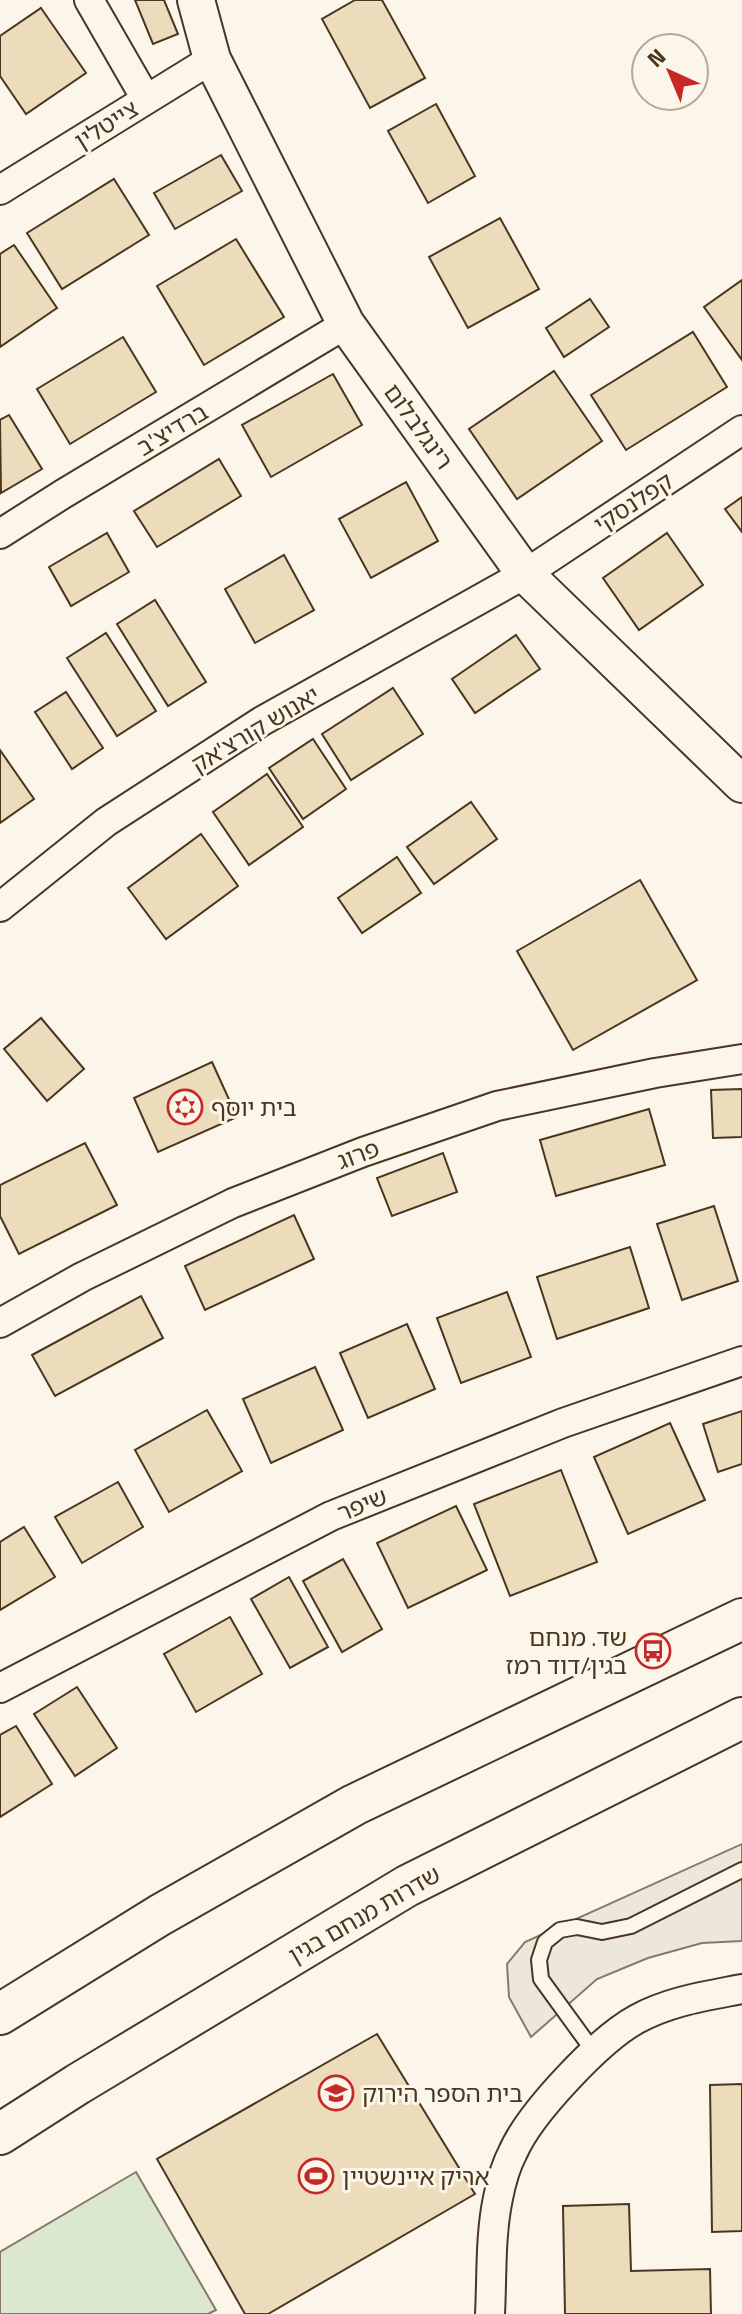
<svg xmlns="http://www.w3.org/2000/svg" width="742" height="2314" font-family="'Titillium Web','Noto Sans Hebrew',sans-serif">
<rect width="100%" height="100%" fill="#fbf6e9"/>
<polygon fill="#dce7d0" stroke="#887966" stroke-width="2" points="136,2172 216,2310 208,2314 0,2314 0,2252"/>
<polygon fill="#ede7d9" stroke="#887966" stroke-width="2" points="742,1844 742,1941 702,1943 648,1958 597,1979 531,2037 509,1997 507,1964 525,1942"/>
<g fill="#ecdcbc" stroke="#4a3520" stroke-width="2">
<polygon points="135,0 164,0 178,34 153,44"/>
<polygon points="355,0 382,0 425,78 370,108 322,19"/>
<polygon points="41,8 86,73 26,114 0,76 0,36"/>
<polygon points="436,104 475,176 428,203 388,131"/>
<polygon points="221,155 242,191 175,229 154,193"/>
<polygon points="114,179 149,235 62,289 27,233"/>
<polygon points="500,218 539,289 468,328 429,257"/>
<polygon points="236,239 284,317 204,365 157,286"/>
<polygon points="14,245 57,308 0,347 0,254"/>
<polygon points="742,280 742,360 704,307"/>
<polygon points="590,299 609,327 564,357 546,328"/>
<polygon points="693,332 727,387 626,450 591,395"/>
<polygon points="123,337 156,392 70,444 37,389"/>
<polygon points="554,371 602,441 517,499 469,429"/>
<polygon points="333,374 362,425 271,477 242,425"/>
<polygon points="9,415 42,469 1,493 0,420"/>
<polygon points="219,459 241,496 157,547 134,511"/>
<polygon points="406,482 438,541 371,578 339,519"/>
<polygon points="742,497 742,532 725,509"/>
<polygon points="107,533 129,572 71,606 49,567"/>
<polygon points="667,533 703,585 639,630 603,578"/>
<polygon points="284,555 314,610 255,643 225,589"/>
<polygon points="155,600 206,682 168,706 117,624"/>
<polygon points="106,633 156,711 117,736 67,658"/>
<polygon points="516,635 540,669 475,713 452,679"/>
<polygon points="393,688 423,734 351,780 322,734"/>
<polygon points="66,692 103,748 72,769 35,712"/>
<polygon points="313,739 346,789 303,819 269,768"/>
<polygon points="0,750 34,799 0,823"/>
<polygon points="267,774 303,827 249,865 213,812"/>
<polygon points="471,802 497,839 434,884 407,847"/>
<polygon points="201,834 238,886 166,939 128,888"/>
<polygon points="397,857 421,893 362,933 338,898"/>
<polygon points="640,880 697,980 573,1050 517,951"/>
<polygon points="41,1018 84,1069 47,1101 4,1049"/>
<polygon points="212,1062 237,1117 158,1152 134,1098"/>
<polygon points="742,1089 742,1137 713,1138 711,1090"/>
<polygon points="649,1109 665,1165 556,1196 540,1140"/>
<polygon points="85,1143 117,1205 19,1254 0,1216 0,1185"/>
<polygon points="443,1153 457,1192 392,1216 377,1178"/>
<polygon points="714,1206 738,1281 682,1300 657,1224"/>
<polygon points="294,1215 314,1259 205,1310 185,1266"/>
<polygon points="630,1247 649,1308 557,1339 537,1277"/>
<polygon points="507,1292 531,1357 461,1383 437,1318"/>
<polygon points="141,1296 163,1338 55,1396 32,1355"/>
<polygon points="407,1324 435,1389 368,1418 340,1353"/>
<polygon points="315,1367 343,1430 271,1463 243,1399"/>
<polygon points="207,1410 242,1471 169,1512 135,1450"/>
<polygon points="742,1411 742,1464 718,1472 703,1424"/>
<polygon points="670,1423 705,1500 628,1534 594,1457"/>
<polygon points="561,1470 597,1562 510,1596 474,1504"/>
<polygon points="118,1482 143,1527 82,1563 55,1517"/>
<polygon points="456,1506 487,1570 408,1608 377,1543"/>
<polygon points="24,1527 55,1577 0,1610 0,1542"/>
<polygon points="343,1559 382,1629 342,1652 303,1581"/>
<polygon points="289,1577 328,1647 290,1668 251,1599"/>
<polygon points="230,1617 262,1674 196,1712 164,1654"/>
<polygon points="77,1687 117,1748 75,1776 34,1714"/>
<polygon points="16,1726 52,1784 0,1817 0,1735"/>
<polygon points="377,2034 475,2194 268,2314 245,2314 157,2159"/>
<polygon points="742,2084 742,2231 712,2232 710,2085"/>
<polygon points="629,2204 631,2271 710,2269 711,2314 565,2314 563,2206"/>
</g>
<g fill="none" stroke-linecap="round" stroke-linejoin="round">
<g stroke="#4a3520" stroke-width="18">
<polyline id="service" points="594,2052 541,1979 539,1960 545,1942 560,1930 577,1927 602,1932 631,1926 742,1870"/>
</g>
<g stroke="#4a3520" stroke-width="32">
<g id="minor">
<polyline points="89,0 146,99"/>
<polyline points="0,190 212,59"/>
<polyline points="0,534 63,494 346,324"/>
<polyline points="0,907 106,822 262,721 525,574 742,430"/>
<polyline points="0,1323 82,1277 233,1203 363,1152 497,1106 655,1073 742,1059"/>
<polyline points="0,1688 331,1516 563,1423 742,1361"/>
<path d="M490 2314C492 2276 490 2236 498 2198 501 2183 506 2165 513 2152 530 2113 600 2039 637 2019 670 2001 706 1996 742 1989"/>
</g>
</g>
<g stroke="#4a3520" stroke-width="40">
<polyline id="tertiary" points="196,0 212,59 346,324 525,574 742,784"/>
</g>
<g stroke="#4a3520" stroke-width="44">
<g id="secondary">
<polyline points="0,2014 160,1915 354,1805 742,1619"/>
<polyline points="0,2134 78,2084 407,1886 742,1718"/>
</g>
</g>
<use href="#service" stroke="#fbf6e9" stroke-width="14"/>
<use href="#minor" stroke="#fbf6e9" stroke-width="28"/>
<use href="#tertiary" stroke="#fbf6e9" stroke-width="36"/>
<use href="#secondary" stroke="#fbf6e9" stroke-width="40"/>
</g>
<defs>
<g id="synagogue-ring" transform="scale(1.8)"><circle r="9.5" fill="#fbf6e9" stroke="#c62828" stroke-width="1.5"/><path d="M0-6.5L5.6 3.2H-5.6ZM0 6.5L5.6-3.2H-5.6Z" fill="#c62828"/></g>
<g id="bus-ring" transform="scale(1.8)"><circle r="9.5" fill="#fbf6e9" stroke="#c62828" stroke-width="1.5"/><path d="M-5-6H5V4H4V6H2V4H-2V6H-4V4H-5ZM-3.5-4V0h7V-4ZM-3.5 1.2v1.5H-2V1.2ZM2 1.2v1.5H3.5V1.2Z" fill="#c62828"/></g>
<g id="school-ring" transform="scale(1.8)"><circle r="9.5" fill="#fbf6e9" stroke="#c62828" stroke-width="1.5"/><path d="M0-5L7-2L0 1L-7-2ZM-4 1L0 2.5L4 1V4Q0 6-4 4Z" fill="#c62828"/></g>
<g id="stadium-ring" transform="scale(1.8)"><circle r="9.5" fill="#fbf6e9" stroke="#c62828" stroke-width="1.5"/><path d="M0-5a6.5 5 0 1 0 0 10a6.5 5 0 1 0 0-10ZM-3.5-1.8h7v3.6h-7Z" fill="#c62828"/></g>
</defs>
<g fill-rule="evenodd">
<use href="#synagogue-ring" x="185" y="1107"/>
<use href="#bus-ring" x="653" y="1651"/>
<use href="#school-ring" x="336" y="2093"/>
<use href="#stadium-ring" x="316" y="2176"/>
</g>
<g text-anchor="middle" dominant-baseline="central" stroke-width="6" stroke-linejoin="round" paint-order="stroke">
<g font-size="24" fill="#4a3520" stroke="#fbf6e9">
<text transform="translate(106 124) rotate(-32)">צייטלין</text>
<text transform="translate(419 426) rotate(54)">רינגלבלום</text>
<text transform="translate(172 429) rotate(-31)">ברדיצ'ב</text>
<text transform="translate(633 502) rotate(-33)">קפלנסקי</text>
<text transform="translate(255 729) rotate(-31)">יאנוש קורצ'אק</text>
<text transform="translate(358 1154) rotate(-20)">פרוג</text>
<text transform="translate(362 1504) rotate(-22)">שיפר</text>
<text transform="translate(364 1914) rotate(-30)">שדרות מנחם בגין</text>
</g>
<g font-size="24" fill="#4a3520" stroke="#fbf6e9" text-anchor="start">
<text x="211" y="1107">בית יוסף</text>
<text x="627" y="1637" text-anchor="end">שד. מנחם<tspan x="627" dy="28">בגין/דוד רמז</tspan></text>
<text x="362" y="2093">בית הספר הירוק</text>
<text x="342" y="2176">אריק איינשטיין</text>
</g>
</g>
<g transform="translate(670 72) rotate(316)"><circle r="38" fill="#fbf6e9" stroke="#b4a999" stroke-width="2"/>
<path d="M0-6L14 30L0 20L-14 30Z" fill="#c62828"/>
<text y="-12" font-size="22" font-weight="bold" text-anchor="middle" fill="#4a3520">N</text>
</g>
</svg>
